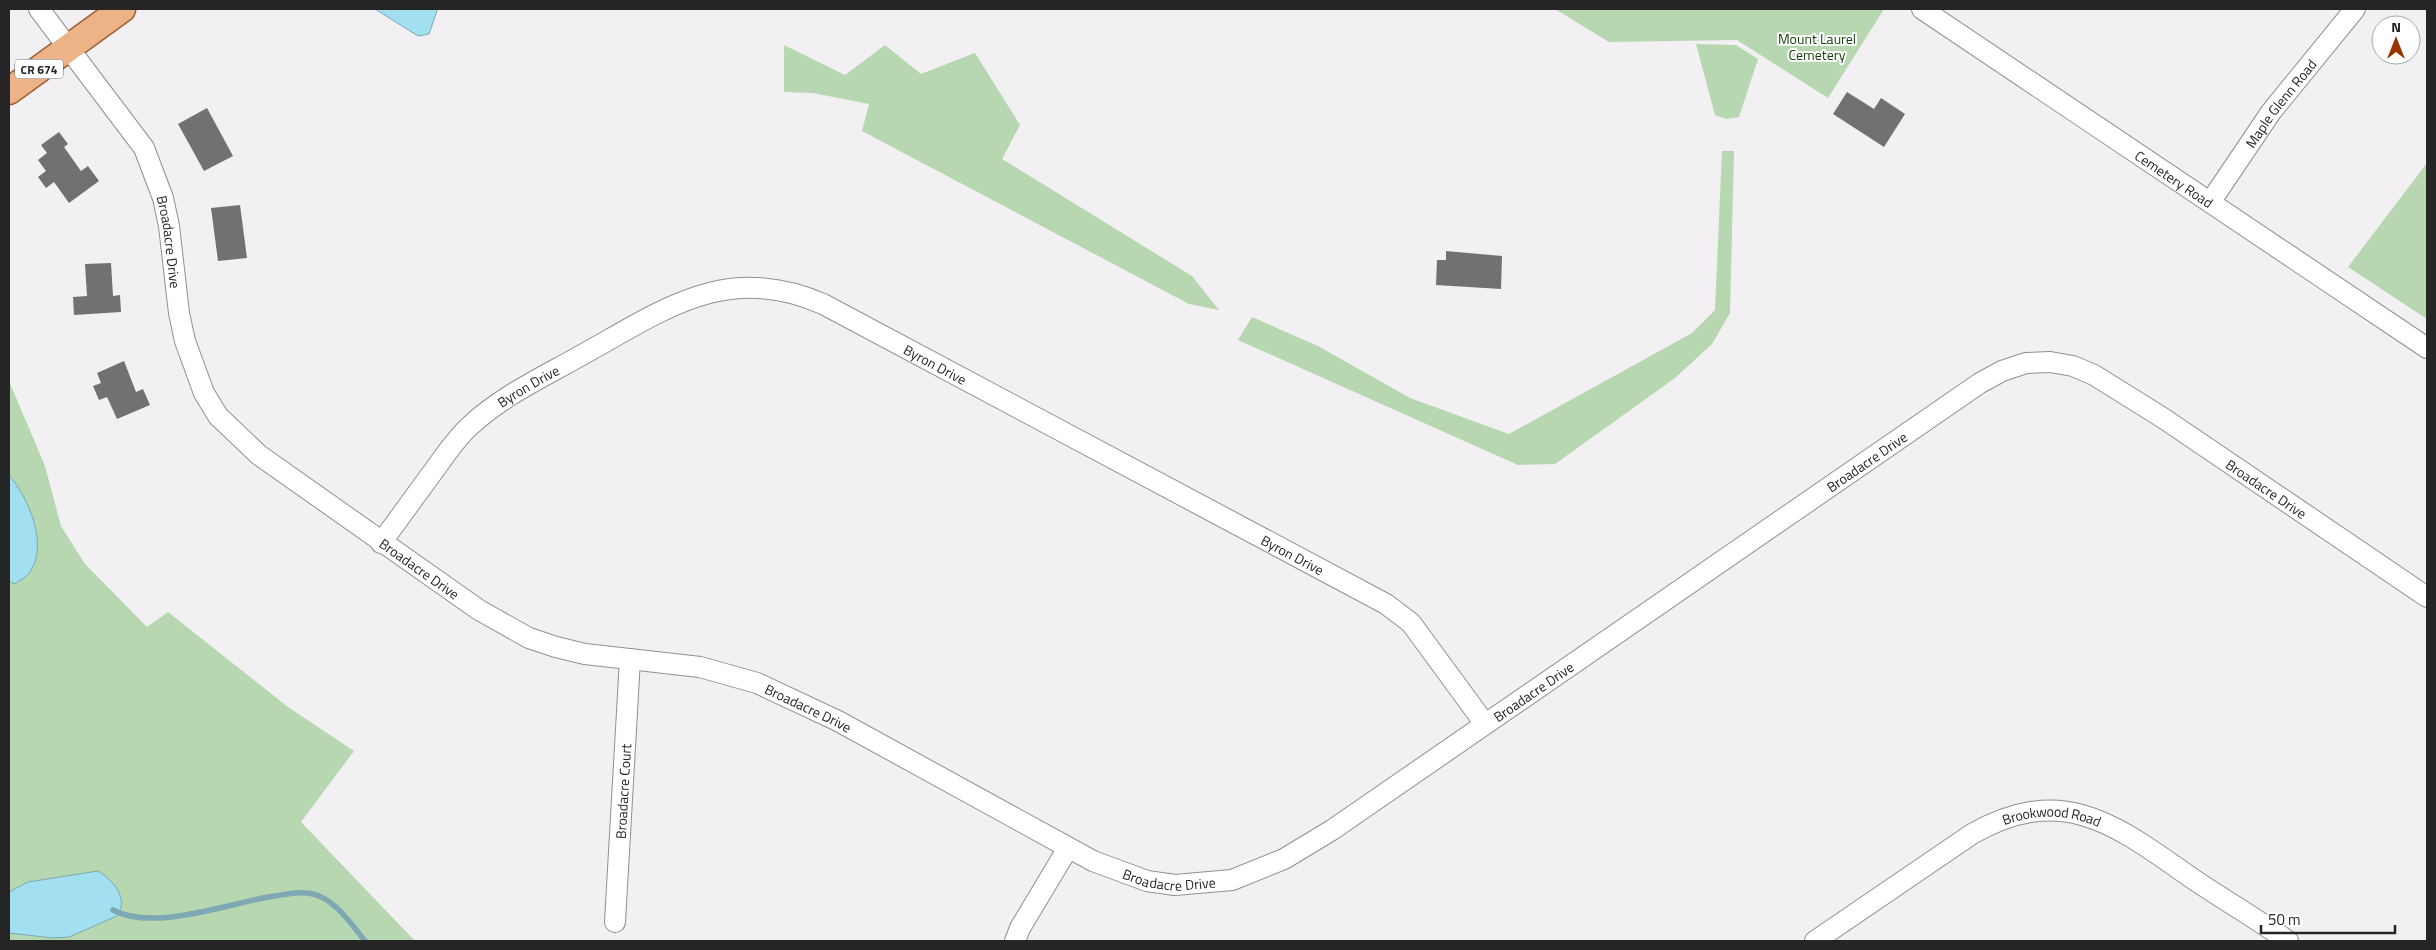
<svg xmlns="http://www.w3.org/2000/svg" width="2436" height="950" font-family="'Titillium Web',sans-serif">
<rect width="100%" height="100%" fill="#f2f0f3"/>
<g fill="#b6d7af">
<polygon points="1555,9 1884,9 1828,98 1737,40 1609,42"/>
<polygon points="1696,44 1736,45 1758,59 1739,117 1726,119 1715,115"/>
<polygon points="784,45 845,75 885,45 921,74 975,53 1020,125 1002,159 1192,276 1219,310 1189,304 862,131 869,104 813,93 784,92"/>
<polygon points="1722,151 1734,151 1730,313 1712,344 1675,378 1555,464 1518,465 1238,340 1252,317 1318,346 1410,398 1509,434 1692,333 1715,310"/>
<polygon points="2427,163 2427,319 2348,267"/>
<polygon points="9,381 45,466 61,526 85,564 147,627 168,612 288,707 354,751 301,822 415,941 9,941"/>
</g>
<g fill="#a2e0f1" stroke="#7da8b4">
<polygon points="375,9 437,9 437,11 429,34 418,36"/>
<path d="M9 475C28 498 49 543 30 572 27 577 20 580 15 584L9 581Z"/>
<path d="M98 871C112 879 130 899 117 916L69 937 53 938 9 933V892L28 882Z"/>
</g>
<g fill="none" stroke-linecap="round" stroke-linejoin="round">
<path stroke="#7da8b4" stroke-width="5.5" d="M113 910C154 932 229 903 274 896 289 894 304 890 319 896 337 903 353 926 365 941"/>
</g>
<g fill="#737071">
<polygon points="1847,92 1874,109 1881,98 1905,114 1884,147 1833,114"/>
<polygon points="207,108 233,156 204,171 178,124"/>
<polygon points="59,132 68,144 64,147 81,171 88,166 99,181 69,203 54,182 46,188 38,177 46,171 38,160 47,153 41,145"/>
<polygon points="240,205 247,258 218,261 211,208"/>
<polygon points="1446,251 1502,256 1501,289 1436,285 1437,260 1446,260"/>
<polygon points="111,263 113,296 120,295 121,312 74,315 73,297 87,296 85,264"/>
<polygon points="124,361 136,392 143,389 150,405 117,419 107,397 99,400 93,386 101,383 97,373"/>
</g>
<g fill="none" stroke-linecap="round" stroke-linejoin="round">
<g stroke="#918f92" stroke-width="22">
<g id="minor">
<path id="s1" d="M39 9 144 148 163 198 169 226 179 313 185 341 204 393 218 416 259 455 479 610 529 638 556 647 585 654 700 667 757 683 838 721 1093 861 1147 881 1175 885 1232 880 1284 859 1332 830 1980 383 2002 371 2026 363 2050 362 2073 366 2094 375 2163 418 2427 597"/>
<path id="s2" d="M1922 9 2427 348"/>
<path id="s3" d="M2211 201 2271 112 2355 9"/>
<path id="s4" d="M381 543C399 518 417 494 435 469 446 454 457 437 471 425 502 396 543 377 580 356 662 311 726 261 823 304L1386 604 1411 623 1485 724"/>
<path id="s5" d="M615 922 630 659"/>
<polyline points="1015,941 1020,928 1068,848"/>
<path id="s6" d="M1815 941 1972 834C2066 781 2118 827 2196 881 2226 901 2258 920 2288 941"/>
</g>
</g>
<g stroke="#9e6032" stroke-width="29">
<polyline id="major" points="9,91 122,9"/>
</g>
<use href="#minor" stroke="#fff" stroke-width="20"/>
<use href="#major" stroke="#ecb388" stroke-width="26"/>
</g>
<g text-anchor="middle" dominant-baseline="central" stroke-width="4" stroke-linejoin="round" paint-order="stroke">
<rect fill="#fff" stroke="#676667" stroke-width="1" x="15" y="59.5" width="48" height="19" rx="4"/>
<g font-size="12" font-weight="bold" fill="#262526">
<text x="39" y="69">CR 674</text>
</g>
<g font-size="14" fill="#18440d" stroke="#fff">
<text x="1817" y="38">Mount Laurel<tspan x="1817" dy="16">Cemetery</tspan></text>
</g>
<g font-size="14" fill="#262526" stroke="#fff">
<text stroke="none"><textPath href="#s3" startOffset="120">Maple Glenn Road</textPath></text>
<text stroke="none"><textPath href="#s2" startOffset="304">Cemetery Road</textPath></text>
<text stroke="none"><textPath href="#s1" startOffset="272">Broadacre Drive</textPath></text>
<text stroke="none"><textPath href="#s4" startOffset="666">Byron Drive</textPath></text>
<text stroke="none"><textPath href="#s4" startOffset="218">Byron Drive</textPath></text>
<text stroke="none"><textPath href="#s1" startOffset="2356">Broadacre Drive</textPath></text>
<text stroke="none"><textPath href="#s1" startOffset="2821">Broadacre Drive</textPath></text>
<text stroke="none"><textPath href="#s4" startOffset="1071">Byron Drive</textPath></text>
<text stroke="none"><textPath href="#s1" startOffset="708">Broadacre Drive</textPath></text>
<text stroke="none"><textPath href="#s1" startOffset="1951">Broadacre Drive</textPath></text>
<text stroke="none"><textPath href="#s1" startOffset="1128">Broadacre Drive</textPath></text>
<text stroke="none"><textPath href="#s5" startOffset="131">Broadacre Court</textPath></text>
<text stroke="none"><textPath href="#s6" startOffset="274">Brookwood Road</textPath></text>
<text stroke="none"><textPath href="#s1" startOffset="1531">Broadacre Drive</textPath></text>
</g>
</g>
<rect width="2436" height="950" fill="none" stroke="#262526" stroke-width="20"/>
<g transform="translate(2396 40)"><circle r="24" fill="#ffffff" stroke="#a8a8a8"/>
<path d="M0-4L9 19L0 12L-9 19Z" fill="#983400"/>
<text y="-8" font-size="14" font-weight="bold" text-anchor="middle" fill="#262526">N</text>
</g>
<path d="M2261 925v8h134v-8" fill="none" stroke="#262526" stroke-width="2.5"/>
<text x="2268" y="925" font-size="15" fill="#262526" stroke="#ffffff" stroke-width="4" paint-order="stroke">50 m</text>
</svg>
